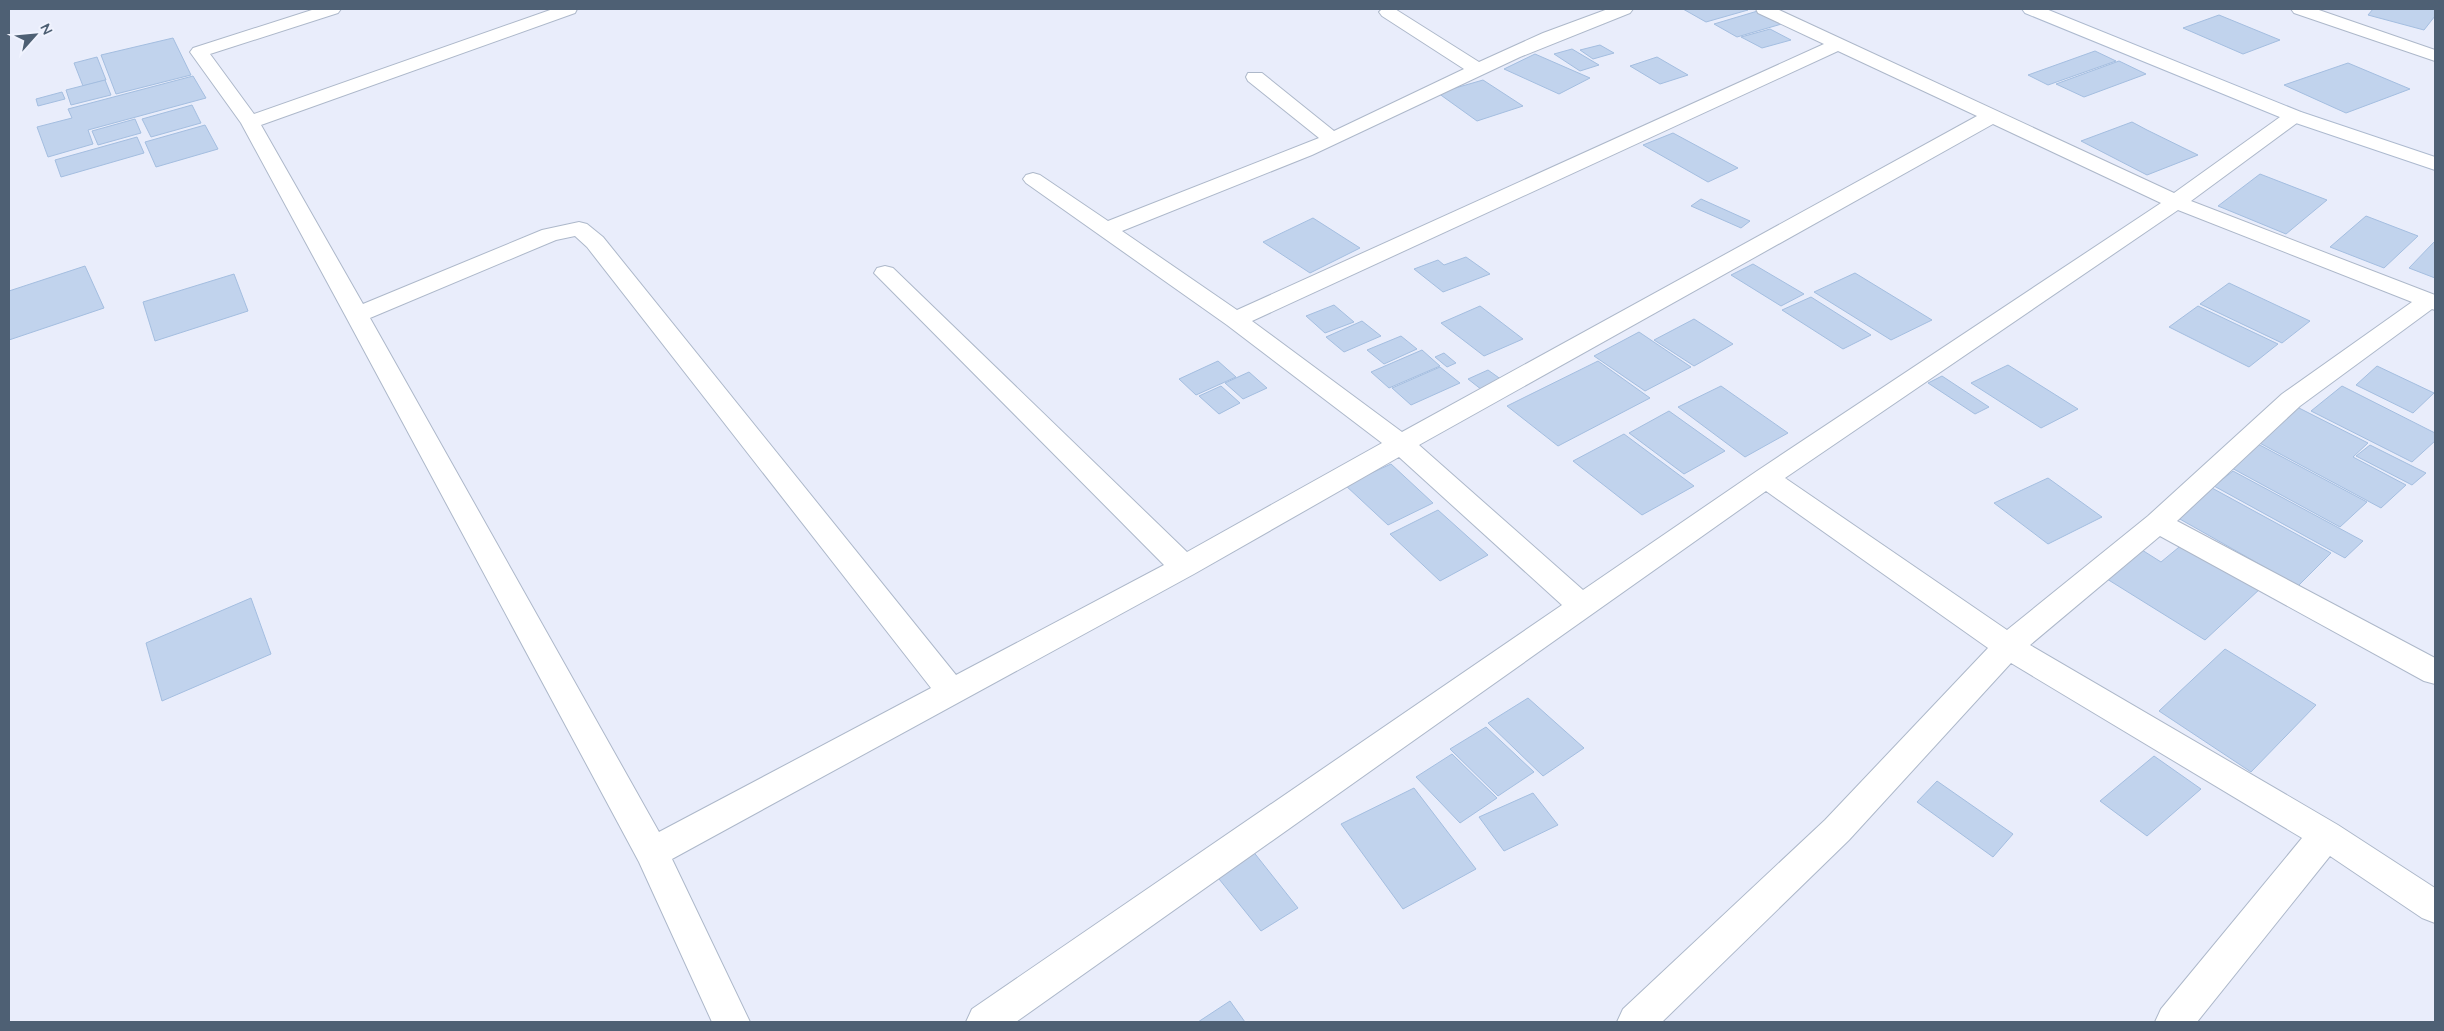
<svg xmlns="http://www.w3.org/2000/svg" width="2444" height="1031" font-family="Quicksand,sans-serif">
<rect width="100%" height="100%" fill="#e9edfb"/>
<g fill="#c1d3ed" stroke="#a4bee0">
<polygon points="1683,9 1745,9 1748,10 1706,22"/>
<polygon points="2373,9 2435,9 2435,16 2424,30 2368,15"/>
<polygon points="1761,10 1785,23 1737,37 1714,24"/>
<polygon points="2219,15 2280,40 2243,54 2183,28"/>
<polygon points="1770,29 1791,40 1762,48 1741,37"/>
<polygon points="173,38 191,75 116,94 101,55"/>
<polygon points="1600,45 1614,53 1593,59 1580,50"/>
<polygon points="1572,49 1599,65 1580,71 1554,54"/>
<polygon points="2095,51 2116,61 2048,85 2028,75"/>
<polygon points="1535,54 1590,78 1559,94 1504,69"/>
<polygon points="97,57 106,80 83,86 74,63"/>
<polygon points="1657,57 1688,75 1660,84 1630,66"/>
<polygon points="2119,61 2146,74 2084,97 2056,84"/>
<polygon points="2348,63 2410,89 2346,113 2284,85"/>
<polygon points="193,76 206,98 88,130 93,144 48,157 37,127 72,118 68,109"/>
<polygon points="105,80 111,95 71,105 66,90"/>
<polygon points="1483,80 1523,106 1477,121 1438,93"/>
<polygon points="62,92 65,99 38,106 36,99"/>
<polygon points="192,105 201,123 151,137 142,119"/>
<polygon points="135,119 141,133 98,145 92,131"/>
<polygon points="2132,122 2147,130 2198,155 2147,175 2081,141"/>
<polygon points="205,125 218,149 156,167 145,142"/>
<polygon points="1673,133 1738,168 1708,182 1643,145"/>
<polygon points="137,137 144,153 61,177 55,160"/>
<polygon points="2260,174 2327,200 2286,234 2218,206"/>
<polygon points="1701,199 1750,221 1741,228 1691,206"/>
<polygon points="2366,216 2418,236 2384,268 2330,247"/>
<polygon points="1313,218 1360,248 1310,273 1263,242"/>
<polygon points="2434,242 2435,243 2435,278 2409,268"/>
<polygon points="1466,257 1490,274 1443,292 1414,269 1438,260 1444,265"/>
<polygon points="1753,264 1804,294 1781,306 1731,275"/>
<polygon points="85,266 104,308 9,340 9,291"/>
<polygon points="1855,273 1932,320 1891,340 1814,292"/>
<polygon points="234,274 248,311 155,341 143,302"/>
<polygon points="2229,283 2310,321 2282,343 2200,304"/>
<polygon points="1811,297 1871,335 1843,349 1782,310"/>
<polygon points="1334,305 1354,322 1325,333 1306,316"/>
<polygon points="1480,306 1523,339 1484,356 1441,323"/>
<polygon points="2198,306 2278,344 2249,367 2169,327"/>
<polygon points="1694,319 1733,344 1694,366 1654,340"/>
<polygon points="1362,321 1381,336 1344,352 1326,337"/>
<polygon points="1639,332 1691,367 1645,391 1594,356"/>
<polygon points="1401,336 1417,349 1384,364 1367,350"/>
<polygon points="1422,350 1440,366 1389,388 1371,372"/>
<polygon points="1444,353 1456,363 1447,367 1435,357"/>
<polygon points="1218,361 1236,377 1196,395 1179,379"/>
<polygon points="1598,361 1650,398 1558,446 1507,406"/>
<polygon points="2008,365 2078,409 2041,428 1971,383"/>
<polygon points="2377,366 2434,393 2413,413 2356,385"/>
<polygon points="1440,367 1460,383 1411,405 1392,388"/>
<polygon points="1488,370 1502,380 1482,390 1468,379"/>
<polygon points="1249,372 1267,388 1243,399 1225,383"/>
<polygon points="1942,376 1989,407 1975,414 1928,383"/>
<polygon points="1221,386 1240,403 1219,414 1199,396"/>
<polygon points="1721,386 1788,433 1745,457 1678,407"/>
<polygon points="2342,386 2435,433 2435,441 2412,462 2311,411"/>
<polygon points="2297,407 2368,443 2353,457 2406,485 2381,508 2254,440"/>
<polygon points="1669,411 1725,451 1684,474 1629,433"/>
<polygon points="1624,434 1694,486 1642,515 1573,461"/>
<polygon points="2256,443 2367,502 2340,527 2228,466"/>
<polygon points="2370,445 2426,473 2412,485 2356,456"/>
<polygon points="1391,464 1433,503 1388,525 1345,485"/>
<polygon points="2233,471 2363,541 2345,558 2214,486"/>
<polygon points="2048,478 2102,517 2048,544 1994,503"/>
<polygon points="2212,488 2331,553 2298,586 2178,518"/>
<polygon points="1438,510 1488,555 1440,581 1390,534"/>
<polygon points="2184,543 2261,588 2205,640 2107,579 2142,550 2161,562"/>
<polygon points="251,598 271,654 162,701 146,643"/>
<polygon points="2225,649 2316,705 2251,772 2159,711"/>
<polygon points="1528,698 1584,748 1543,776 1488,723"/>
<polygon points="1486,727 1534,772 1498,796 1450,749"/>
<polygon points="1452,754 1497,798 1460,823 1416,777"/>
<polygon points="2154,756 2201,789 2147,836 2100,801"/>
<polygon points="1937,781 2013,834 1993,857 1917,802"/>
<polygon points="1414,788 1476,869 1403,909 1341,824"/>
<polygon points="1533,793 1558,825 1504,851 1479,817"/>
<polygon points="1252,850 1298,908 1261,931 1215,874"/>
<polygon points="1230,1001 1245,1022 1198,1022"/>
</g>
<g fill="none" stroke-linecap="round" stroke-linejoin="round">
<g stroke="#adb8ca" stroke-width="2">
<g id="street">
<path d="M315 9H341L338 13 210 54 254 114 553 9H577L575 13 261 125 363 304 542 230 579 222 587 224 603 237 956 675 1164 565 874 273 877 268 885 266 893 268 1187 552 1382 443 1227 325 1026 183 1023 179 1026 175 1033 173 1040 175 1108 221 1319 138 1248 81 1246 77 1248 73H1262L1334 131 1464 69 1382 16 1379 12 1382 9H1395L1479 62 1543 33 1608 9H1633L1630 13 1520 57 1312 155 1122 231 1237 310 1824 44 1758 13 1756 9H1777L2174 193 2287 112H2301L2304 116 2301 120 2191 201 2435 295V310L2432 309 2300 406 2177 521 2435 658V684L2424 681 2160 536 2030 645 2338 825 2435 888V923L2422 918 2330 856 2197 1022H2155L2161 1009 2302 838 2011 663 1849 840 1662 1022H1617L1623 1009 1825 820 1988 648 1766 491 1016 1022H966L972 1009 1562 605 1399 457 1194 574 672 859 750 1022H712L639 862 345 315 241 123 190 52 193 48ZM1838 51 1977 116 1402 432 1252 321ZM1993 124 2161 203 1757 471 1583 590 1419 445ZM2178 210 2412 302 2282 394 2148 516 2007 630 1785 478ZM575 236 587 247 931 688 659 832 370 318 556 240Z"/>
<polygon points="2291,9 2316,9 2435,50 2435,61 2294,13"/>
</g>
</g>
<g stroke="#adbacf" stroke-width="2">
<polygon id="secondary" points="2022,9 2046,9 2301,112 2435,157 2435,170 2287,120 2025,13"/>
</g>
<use href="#street" fill="#fff" fill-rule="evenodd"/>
<use href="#secondary" fill="#fff" fill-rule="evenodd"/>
</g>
<rect width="2444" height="1031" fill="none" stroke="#4e6074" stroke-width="20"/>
<g transform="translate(35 35) rotate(63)" stroke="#f0f3fe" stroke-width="4" paint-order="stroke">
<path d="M0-4L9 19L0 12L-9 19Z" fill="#4e6074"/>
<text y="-8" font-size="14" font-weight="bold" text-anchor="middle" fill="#4e6074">N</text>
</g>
</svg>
